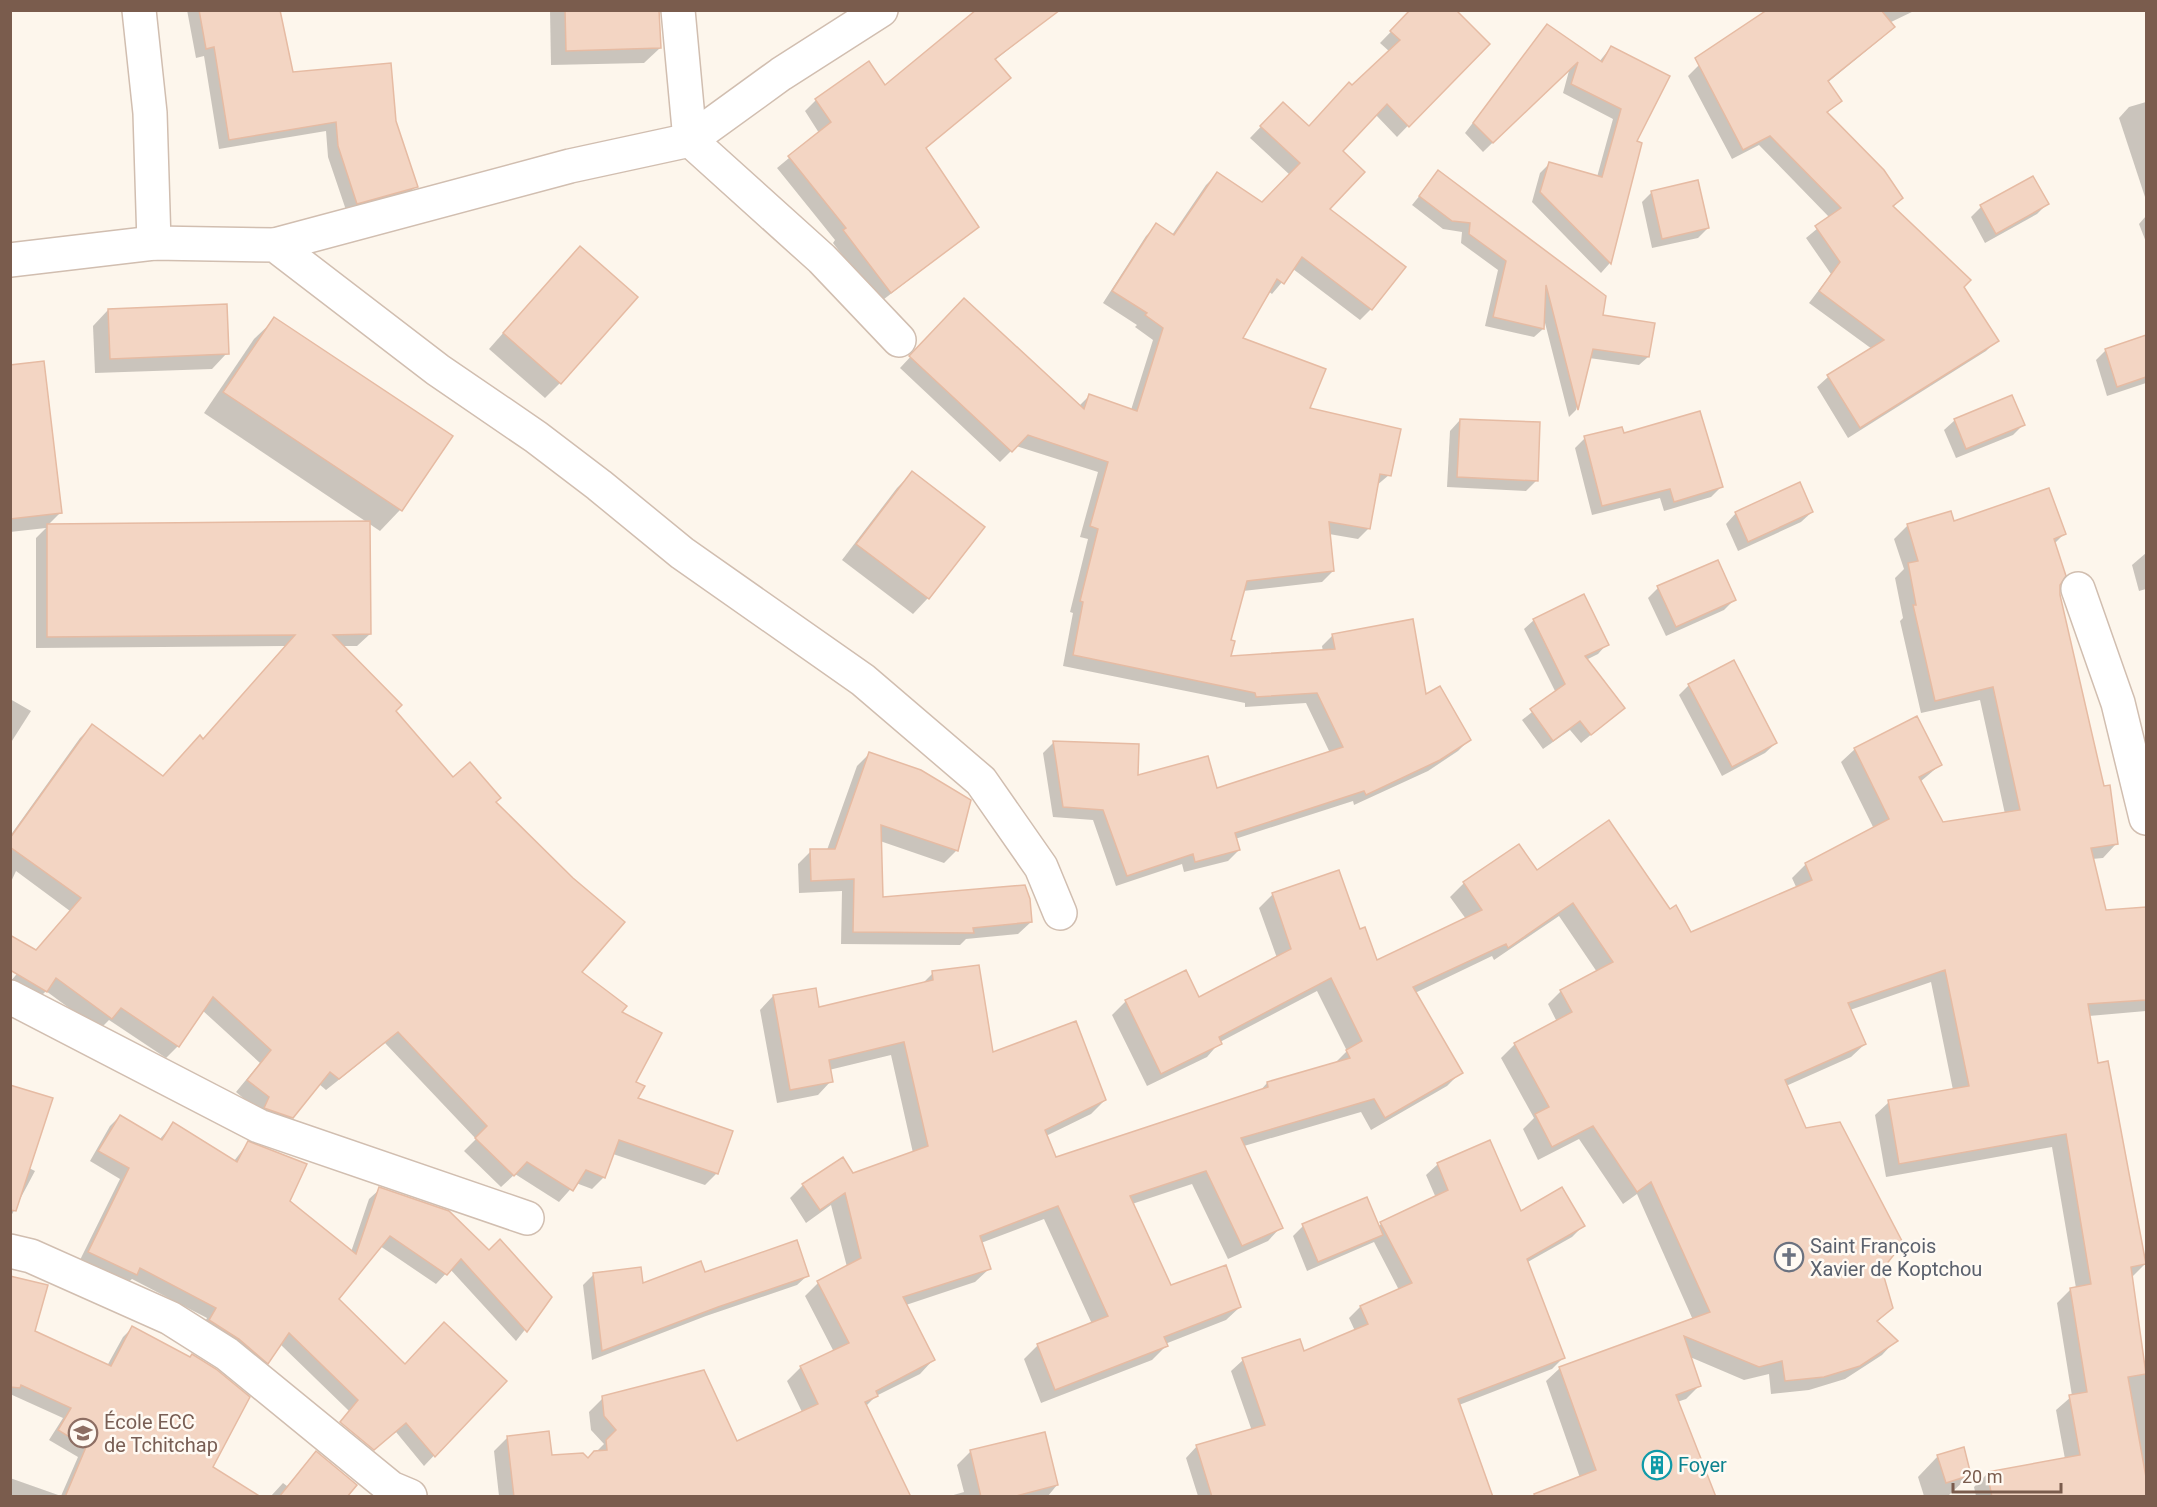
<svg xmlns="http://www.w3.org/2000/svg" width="2157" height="1507" font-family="Roboto,sans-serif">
<rect width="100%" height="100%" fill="#fdf6ec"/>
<g fill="#0003">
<polygon points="187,10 278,10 292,74 394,121 416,186 406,196 347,213 328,157 326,131 219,149 204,56 196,58"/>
<polygon points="550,10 659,10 660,48 644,63 551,65"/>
<polygon points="1412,10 1487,44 1397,137 1375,114 1340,151 1328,209 1371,309 1360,320 1293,269 1272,294 1268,291 1241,339 1308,409 1389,475 1376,486 1369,528 1358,539 1329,534 1333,571 1322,582 1243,591 1229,641 1229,658 1323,652 1322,646 1333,635 1425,696 1469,740 1458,751 1428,771 1354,805 1353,801 1235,839 1239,850 1228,861 1184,872 1182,864 1116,886 1093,820 1053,817 1043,753 1054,742 1136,777 1216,790 1330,753 1306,703 1245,707 1245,703 1063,666 1073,613 1070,612 1088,539 1080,537 1098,472 1016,446 1000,462 900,368 953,311 1079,406 1089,396 1131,410 1153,340 1135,327 1137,325 1103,303 1146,236 1157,225 1172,235 1206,185 1217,174 1262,204 1290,175 1250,138 1272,115 1308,127 1390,52 1380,43"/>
<polygon points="1816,10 1916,10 1889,23 1893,27 1882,38 1827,83 1840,101 1826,114 1902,198 1893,207 1962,287 1997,340 1986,351 1848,438 1817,387 1828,377 1872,349 1809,303 1831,274 1806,238 1830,218 1759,145 1732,159 1688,76 1699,65"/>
<polygon points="1044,21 994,61 1009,78 925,149 977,227 879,303 833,243 835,240 777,168 819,133 805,111 816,100 885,87"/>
<polygon points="1547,26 1599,62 1611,47 1634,142 1640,144 1609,264 1601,273 1532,202 1540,173 1549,164 1597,177 1613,119 1563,93 1570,67 1483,152 1465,133"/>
<polygon points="2146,102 2146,200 2119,118 2129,107"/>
<polygon points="1439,172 1601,316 1648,357 1639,365 1589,358 1576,410 1569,417 1544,319 1543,329 1534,337 1485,326 1498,270 1461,243 1462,232 1443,229 1412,205"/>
<polygon points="1652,192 1708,228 1698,238 1652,248 1642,202"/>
<polygon points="2047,204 2037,214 1985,243 1971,217 1981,207"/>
<polygon points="2146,216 2146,242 2139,224"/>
<polygon points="565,263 560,383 545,398 489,349"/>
<polygon points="108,310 227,353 212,369 95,373 93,326"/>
<polygon points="275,319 451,437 400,510 380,531 204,413 254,339"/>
<polygon points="2146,337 2146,383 2107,396 2096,360 2106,350"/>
<polygon points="10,366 61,512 47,526 370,634 357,646 342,646 453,779 494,803 579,972 619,1013 636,1099 717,1173 705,1185 613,1154 604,1177 592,1189 576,1183 559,1202 515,1174 501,1187 464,1151 476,1139 385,1043 326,1090 319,1084 280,1129 236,1092 260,1063 202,1010 178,1046 166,1058 109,1020 99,1030 46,991 34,1003 10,982 70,911 16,871 10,884 10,836 80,738 92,726 162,778 203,740 285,646 36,648 36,538 46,528 10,532"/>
<polygon points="1460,420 1537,480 1526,491 1447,487 1450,431"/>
<polygon points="1955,420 2023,425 2013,435 1956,458 1944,430"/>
<polygon points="1623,435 1721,487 1711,497 1664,511 1660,498 1592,515 1575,448 1585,438"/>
<polygon points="912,473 928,598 913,614 842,560 897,488"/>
<polygon points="1812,512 1801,522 1738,551 1726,524 1736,513"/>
<polygon points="1953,523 2064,534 2054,544 2059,595 2116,844 2103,858 2092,859 2105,911 2146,908 2146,1011 2089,1016 2097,1064 2145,1264 2131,1278 2146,1376 2146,1496 1976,1496 1974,1487 1988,1473 2065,1459 2056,1410 2072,1396 2057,1303 2071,1289 2076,1288 2052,1147 1886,1177 1875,1115 1889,1102 1953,1090 1931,982 1850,1010 1865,1044 1851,1057 1786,1086 1805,1129 1881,1270 1892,1307 1877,1322 1895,1341 1882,1355 1845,1379 1809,1390 1771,1394 1769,1374 1744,1380 1690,1357 1700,1385 1686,1399 1677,1402 1715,1496 1533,1496 1580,1478 1546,1381 1560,1368 1693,1320 1637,1194 1623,1204 1579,1139 1538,1160 1523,1129 1534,1118 1501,1058 1515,1044 1557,1022 1548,1004 1561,991 1597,972 1559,916 1494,960 1492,956 1415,993 1461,1072 1447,1086 1371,1130 1361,1112 1244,1146 1281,1227 1268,1241 1228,1259 1192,1184 1132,1204 1170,1287 1240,1307 1226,1320 1165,1344 1166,1346 1152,1360 1041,1403 1024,1359 1038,1345 1092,1324 1044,1219 981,1243 989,1269 975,1282 906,1305 933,1360 920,1374 876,1396 865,1407 909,1496 499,1496 494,1451 508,1437 551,1457 588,1460 604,1444 591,1430 589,1412 603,1398 736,1443 802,1412 787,1381 801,1367 834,1352 805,1296 818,1283 847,1267 831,1205 806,1223 790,1198 803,1185 852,1175 913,1153 891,1055 829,1070 831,1081 818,1095 777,1103 760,1010 773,996 818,1009 921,985 933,973 992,1054 1105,1100 1091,1114 1046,1136 1055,1159 1260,1091 1267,1083 1334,1064 1347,1051 1317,991 1220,1042 1207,1057 1147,1086 1112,1015 1126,1001 1199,999 1277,958 1259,908 1273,894 1359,931 1376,962 1466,919 1450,897 1464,883 1519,846 1536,872 1670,911 1690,934 1797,889 1792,878 1806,864 1874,829 1841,762 1855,749 1940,765 1920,782 1942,824 2005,814 1980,700 1921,713 1900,621 1903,618 1895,578 1904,569 1894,539 1908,525"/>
<polygon points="2146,553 2146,589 2139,591 2132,565"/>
<polygon points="1658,588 1734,600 1724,610 1666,636 1648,598"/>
<polygon points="1534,620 1607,644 1598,654 1586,660 1623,708 1581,743 1570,730 1543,749 1522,720 1556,693 1524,629"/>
<polygon points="1689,685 1776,743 1765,753 1722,776 1679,695"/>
<polygon points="10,699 31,711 10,744"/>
<polygon points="869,754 969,801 956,851 944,863 880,841 881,899 1031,922 1018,934 966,939 960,945 841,944 842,891 799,893 798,864 811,851 827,850 857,766"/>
<polygon points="10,1086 29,1168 35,1171 10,1218"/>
<polygon points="120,1116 159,1140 173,1124 234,1161 248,1143 288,1201 351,1252 369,1199 380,1189 489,1252 551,1297 516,1341 450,1269 436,1284 380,1246 337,1299 405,1366 505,1381 424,1466 396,1432 382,1443 280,1344 257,1373 200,1331 207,1318 132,1279 126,1284 79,1262 120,1179 90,1161 110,1126"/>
<polygon points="1438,1164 1520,1213 1583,1226 1572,1237 1526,1263 1563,1358 1552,1369 1459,1405 1491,1496 1198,1496 1186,1458 1197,1446 1252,1431 1231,1371 1243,1360 1303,1353 1355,1331 1349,1318 1360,1307 1399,1290 1374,1242 1307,1271 1293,1236 1303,1226 1378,1226 1436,1198 1426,1175"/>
<polygon points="704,1274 808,1275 797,1285 706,1316 592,1360 583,1285 593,1275 641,1285"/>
<polygon points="10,1278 33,1332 107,1366 123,1337 132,1328 211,1468 259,1496 10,1496 10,1478 61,1496 78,1457 49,1440 63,1418 10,1394"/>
<polygon points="971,1451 1057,1485 1048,1496 950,1496 964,1492 957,1465"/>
<polygon points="316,1453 345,1496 271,1496 283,1483 287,1486"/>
<polygon points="1938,1456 1970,1475 1949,1495 1924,1496 1918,1477"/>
</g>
<g fill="#f3d5c3" stroke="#e6bba3" stroke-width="1.5">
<polygon points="199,10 280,10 293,72 391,63 396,121 418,187 357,204 338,146 336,122 229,140 214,47 206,49"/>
<polygon points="565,10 659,10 661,48 566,51"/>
<polygon points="976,10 1060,10 995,59 1011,78 926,148 979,227 891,293 843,230 846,228 788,156 831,122 815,99 869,61 885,85"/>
<polygon points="1410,10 1456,10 1490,44 1409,127 1387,104 1343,151 1365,172 1330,209 1406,267 1372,310 1302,257 1284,284 1277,279 1243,338 1326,369 1310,408 1401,429 1391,476 1380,474 1370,529 1329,522 1334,571 1247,581 1231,640 1235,641 1231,656 1335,649 1332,634 1413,619 1426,694 1440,686 1471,740 1440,760 1366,795 1364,791 1235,833 1240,850 1195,862 1193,854 1127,876 1103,810 1063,807 1053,741 1139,744 1138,775 1208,756 1217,788 1343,747 1317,693 1256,697 1255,693 1073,655 1083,602 1080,601 1098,529 1090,526 1108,462 1028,435 1012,452 909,356 964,298 1084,409 1089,394 1137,411 1163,328 1145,315 1147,313 1112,291 1156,223 1174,235 1217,172 1262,202 1300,163 1260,126 1283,102 1309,126 1349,82 1352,85 1400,40 1390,31"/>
<polygon points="1767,10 1881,10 1895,27 1828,81 1842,101 1827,112 1884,170 1903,198 1893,206 1971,280 1964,287 1999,341 1860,428 1827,375 1884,340 1819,291 1840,262 1815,226 1841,208 1770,136 1743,150 1695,58"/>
<polygon points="1547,24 1602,62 1611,46 1670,76 1637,141 1642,143 1611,264 1540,192 1549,162 1602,177 1621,109 1571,84 1578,62 1493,143 1473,123"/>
<polygon points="1438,170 1606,296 1603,315 1655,323 1649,357 1593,349 1578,410 1546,285 1544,329 1493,317 1506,261 1469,234 1470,223 1452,221 1419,196"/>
<polygon points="2033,176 2049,204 1996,234 1980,205"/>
<polygon points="1698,180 1709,228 1662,239 1651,191"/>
<polygon points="580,246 638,297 561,384 503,333"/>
<polygon points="227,304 229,354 110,359 108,309"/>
<polygon points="274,317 453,436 402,511 223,392"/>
<polygon points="2146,335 2146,377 2117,387 2105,349"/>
<polygon points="44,361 62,513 10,519 10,365"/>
<polygon points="2012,395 2025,425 1966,449 1954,419"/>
<polygon points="1700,411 1723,487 1674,502 1670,489 1602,506 1584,436 1622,427 1624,433"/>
<polygon points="1460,419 1540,422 1538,481 1457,477"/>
<polygon points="912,471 985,527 929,599 856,544"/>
<polygon points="1800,482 1813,512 1748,542 1735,512"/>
<polygon points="2049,488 2066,534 2054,539 2066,576 2060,585 2060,595 2104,786 2110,785 2118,844 2091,848 2106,910 2146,907 2146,1000 2088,1004 2098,1063 2108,1061 2146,1264 2131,1267 2146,1374 2128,1377 2146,1477 2146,1497 1992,1497 1987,1472 2080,1455 2069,1395 2087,1392 2070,1288 2091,1284 2066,1134 1899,1164 1888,1100 1969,1086 1945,970 1848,1003 1866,1044 1785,1080 1806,1128 1840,1122 1903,1243 1882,1270 1893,1308 1877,1321 1898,1341 1860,1366 1824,1377 1785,1381 1782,1361 1759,1367 1684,1336 1701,1386 1676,1395 1716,1497 1535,1497 1534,1494 1596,1470 1559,1367 1710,1312 1651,1182 1637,1192 1593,1126 1552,1147 1535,1114 1549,1107 1514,1043 1572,1012 1560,990 1613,962 1573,903 1508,948 1506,944 1413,987 1463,1073 1385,1118 1374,1099 1241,1138 1283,1228 1242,1246 1206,1171 1130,1196 1171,1285 1226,1265 1241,1307 1164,1337 1168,1346 1055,1390 1037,1344 1108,1316 1058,1206 980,1236 991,1269 903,1297 935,1360 876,1391 878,1396 865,1402 911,1497 514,1497 507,1436 549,1431 552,1455 583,1453 588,1458 594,1451 607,1450 606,1440 616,1430 604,1416 602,1396 704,1370 737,1441 818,1404 800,1366 849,1343 817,1281 861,1258 845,1193 820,1210 802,1184 843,1157 853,1173 928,1146 904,1042 829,1060 833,1082 790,1090 773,995 816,988 819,1007 933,980 932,971 979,965 993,1052 1076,1021 1106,1100 1045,1130 1056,1157 1268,1087 1267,1082 1350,1058 1346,1050 1362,1041 1331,978 1219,1037 1222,1044 1161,1074 1125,1000 1186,970 1199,997 1291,949 1272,893 1339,870 1360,929 1365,927 1377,960 1482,910 1463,882 1519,844 1537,870 1609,820 1670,909 1676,905 1691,932 1812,880 1805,863 1889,819 1854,748 1917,716 1942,765 1919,777 1943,822 2020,810 1993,687 1935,701 1913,605 1916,605 1908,563 1918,561 1907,524 1951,511 1954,521"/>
<polygon points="370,521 371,634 333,635 402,705 396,711 453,777 470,762 501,798 496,802 573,878 625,922 582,972 627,1006 622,1012 662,1033 636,1082 645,1086 638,1098 733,1131 718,1174 619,1140 605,1178 586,1170 573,1191 527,1162 514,1176 475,1138 487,1126 398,1032 339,1079 330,1072 293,1118 264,1108 269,1097 247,1080 271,1050 213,997 179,1047 121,1008 112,1019 56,978 47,992 10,970 10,935 36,950 81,898 10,847 10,838 92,724 163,776 200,735 203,739 295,635 47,637 47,524"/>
<polygon points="1718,560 1736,600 1676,627 1657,586"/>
<polygon points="1584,594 1609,645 1585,656 1625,708 1591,735 1580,721 1553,741 1530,709 1565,684 1533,619"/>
<polygon points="1734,660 1777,743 1732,767 1688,684"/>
<polygon points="869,752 921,770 971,800 958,851 881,825 883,897 1025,885 1030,899 1032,922 973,928 974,933 853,932 854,879 811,881 810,849 835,849"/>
<polygon points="10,1085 53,1098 16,1211 10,1210"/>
<polygon points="120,1115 162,1140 173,1122 237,1162 248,1141 307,1164 290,1201 356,1254 379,1187 449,1211 489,1250 500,1239 552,1297 527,1332 461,1259 447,1275 390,1236 339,1299 405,1364 444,1322 507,1381 435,1457 406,1423 374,1450 340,1422 358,1400 289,1333 268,1364 239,1339 209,1320 216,1308 140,1268 137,1275 88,1252 129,1168 98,1151"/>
<polygon points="1490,1140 1521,1211 1562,1187 1585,1226 1527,1259 1565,1358 1458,1399 1493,1497 1212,1497 1196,1445 1265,1425 1242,1358 1300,1339 1304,1351 1368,1324 1360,1306 1412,1283 1380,1222 1448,1190 1437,1163"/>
<polygon points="1367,1197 1383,1235 1318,1262 1302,1224"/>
<polygon points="797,1240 809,1276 718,1307 602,1351 593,1273 641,1267 643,1283 701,1261 705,1272"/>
<polygon points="10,1276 48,1285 35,1331 111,1366 132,1326 190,1357 192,1354 216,1369 250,1397 213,1467 261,1497 65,1497 86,1447 58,1430 71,1408 21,1385 20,1388 10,1387"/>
<polygon points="1045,1432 1058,1485 1012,1497 981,1497 970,1450"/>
<polygon points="1964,1447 1971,1475 1946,1483 1937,1455"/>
<polygon points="316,1451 357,1485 347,1497 279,1497"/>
</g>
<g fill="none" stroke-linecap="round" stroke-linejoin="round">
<g stroke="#d1beb0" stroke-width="36">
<g id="street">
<polyline points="139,10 150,113 154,243"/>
<polyline points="678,10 690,140 822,259 899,340"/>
<polyline points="275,245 570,166 690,140 781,74 881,10"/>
<polyline points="10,260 154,243 275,245 438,370 536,437 599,485 682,553 863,680 981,781 1041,867 1060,913"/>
<polyline points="2078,589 2118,703 2146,818"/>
<polyline points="10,997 259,1126 527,1218"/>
<polyline points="10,1251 31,1256 170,1318 227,1354 391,1488 410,1496"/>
</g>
</g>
<use href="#street" stroke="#fff" stroke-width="33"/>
</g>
<defs>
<g id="church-ring" transform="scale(1.5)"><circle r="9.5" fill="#fffaf3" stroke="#6b7280" stroke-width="1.5"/><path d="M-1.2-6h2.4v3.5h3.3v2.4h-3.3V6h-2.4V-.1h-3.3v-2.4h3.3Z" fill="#6b7280"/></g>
<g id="school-ring" transform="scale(1.5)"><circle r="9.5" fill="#fffaf3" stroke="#8d6e63" stroke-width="1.5"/><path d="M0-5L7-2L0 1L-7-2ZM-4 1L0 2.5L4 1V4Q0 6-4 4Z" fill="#8d6e63"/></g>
<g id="building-ring" transform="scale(1.5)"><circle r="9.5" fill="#fffaf3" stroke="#0f9aa8" stroke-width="1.5"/><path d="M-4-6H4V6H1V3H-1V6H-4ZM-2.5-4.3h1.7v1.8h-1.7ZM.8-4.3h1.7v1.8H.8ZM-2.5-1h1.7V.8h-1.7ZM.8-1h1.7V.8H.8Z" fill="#0f9aa8"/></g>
</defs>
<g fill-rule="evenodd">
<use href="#church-ring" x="1789" y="1257"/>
<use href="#school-ring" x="83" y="1433"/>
<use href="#building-ring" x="1657" y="1465"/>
</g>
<g text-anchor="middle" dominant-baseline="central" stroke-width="5" stroke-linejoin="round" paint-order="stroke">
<g font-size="20" fill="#5b616d" stroke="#fffaf3" text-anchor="start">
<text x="1810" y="1246">Saint François<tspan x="1810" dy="23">Xavier de Koptchou</tspan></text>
</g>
<g font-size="20" fill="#785e54" stroke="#fffaf3" text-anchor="start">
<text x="104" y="1422">École ECC<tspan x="104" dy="23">de Tchitchap</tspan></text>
</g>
<g font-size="20" fill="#0d838f" stroke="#fffaf3" text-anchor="start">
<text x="1678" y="1465">Foyer</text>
</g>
</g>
<rect width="2157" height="1507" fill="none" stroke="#7a5c4d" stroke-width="24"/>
<path d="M1953 1483v9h108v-9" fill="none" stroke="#7a5c4d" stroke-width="3"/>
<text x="1962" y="1483" font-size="18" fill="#7a5c4d" stroke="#fffaf3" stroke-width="4.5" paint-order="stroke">20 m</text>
</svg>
